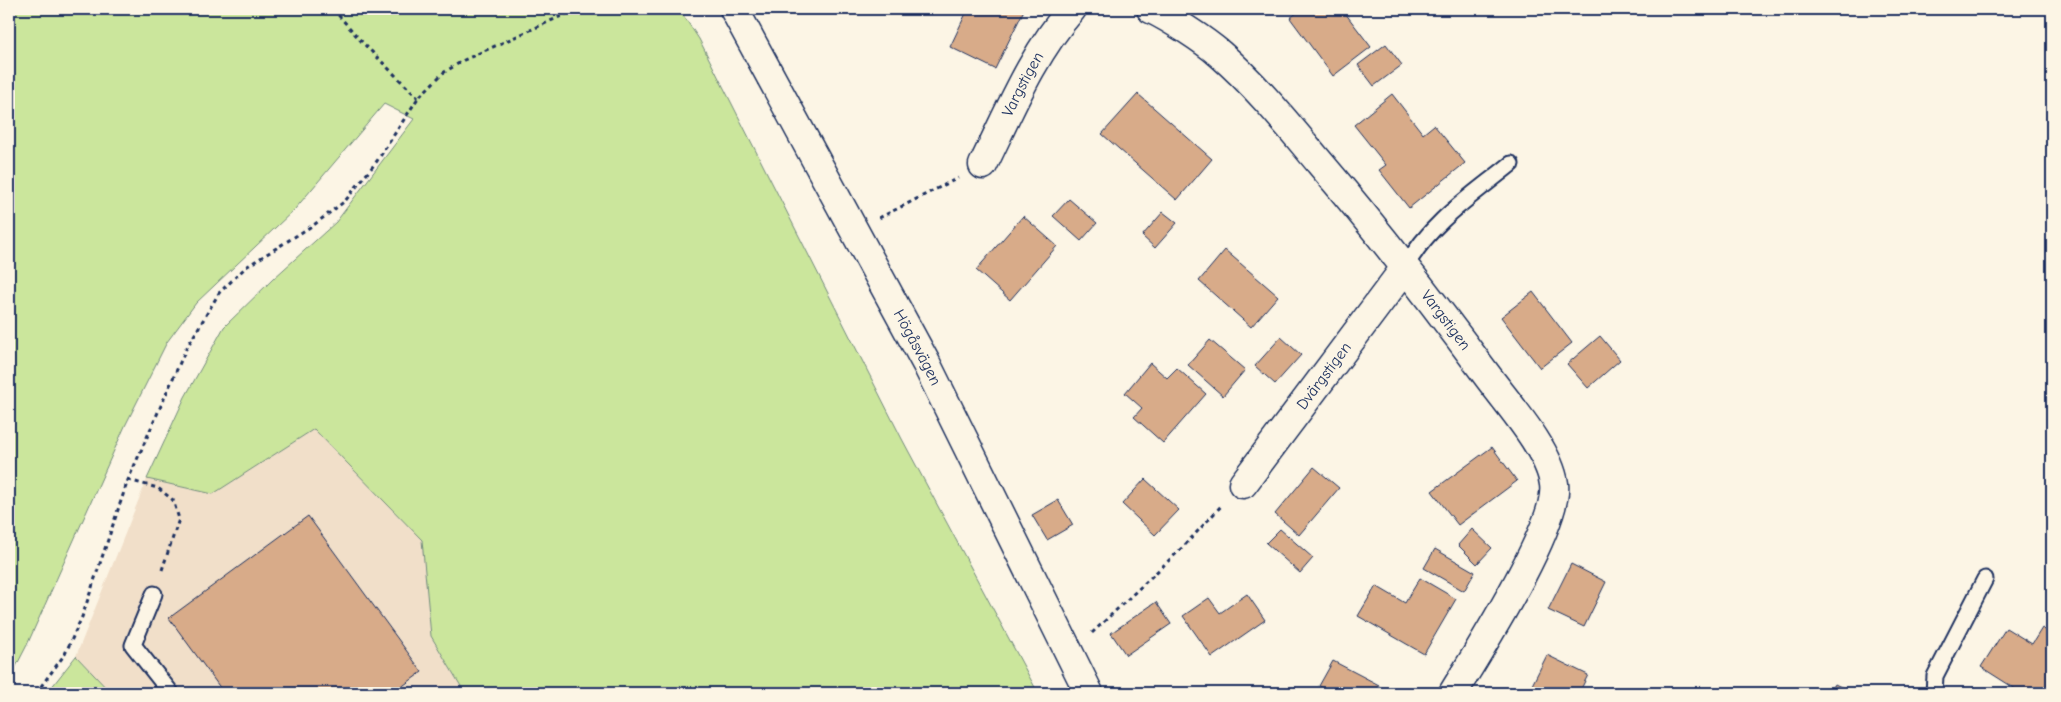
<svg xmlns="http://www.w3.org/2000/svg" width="2061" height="702" font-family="'Comic Neue',sans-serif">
<rect width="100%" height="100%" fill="#fcf5e5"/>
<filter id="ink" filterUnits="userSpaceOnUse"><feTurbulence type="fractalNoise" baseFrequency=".02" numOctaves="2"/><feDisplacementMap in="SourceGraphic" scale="10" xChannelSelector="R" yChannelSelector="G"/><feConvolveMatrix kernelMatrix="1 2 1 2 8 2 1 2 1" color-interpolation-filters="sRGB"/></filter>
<g filter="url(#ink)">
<polygon fill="#f1dfc9" points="314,429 422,540 431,636 465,693 111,693 76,656 147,479 213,494"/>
<g fill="#cbe69c" stroke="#738a7d">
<polygon points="9,9 679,9 699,39 902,439 1038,693 465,693 431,636 422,540 314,429 213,494 147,479 185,397 224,327 273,279 336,222 414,119 384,104 295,209 196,303 167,342 125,426 27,645 9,680"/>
<polygon points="76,656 111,693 47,693"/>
</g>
<g fill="#d8ab89" stroke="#1b2f5e">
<polygon points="968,9 1024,10 995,69 950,47"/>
<polygon points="1302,9 1342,9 1371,47 1333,76 1290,18"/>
<polygon points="1386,44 1402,65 1374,86 1358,65"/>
<polygon points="1138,94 1212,159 1177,200 1102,134"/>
<polygon points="1392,94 1423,134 1434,125 1465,163 1409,208 1379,170 1386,165 1354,125"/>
<polygon points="1069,199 1097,223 1081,241 1053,216"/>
<polygon points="1163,212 1177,223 1155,248 1142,236"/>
<polygon points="1023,216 1057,246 1010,300 976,270"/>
<polygon points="1225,250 1278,296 1251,327 1199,281"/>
<polygon points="1533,292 1572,343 1540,368 1501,317"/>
<polygon points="1600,336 1620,360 1588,388 1567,364"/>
<polygon points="1281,337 1301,355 1275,384 1255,366"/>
<polygon points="1210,340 1245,370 1223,396 1188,365"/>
<polygon points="1150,363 1167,378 1177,368 1206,394 1163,443 1134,417 1142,408 1125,393"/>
<polygon points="1492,447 1517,481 1458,525 1432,491"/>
<polygon points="1314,467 1339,488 1299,535 1275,514"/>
<polygon points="1145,479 1179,510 1155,535 1122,504"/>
<polygon points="1058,500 1073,525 1047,540 1032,515"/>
<polygon points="308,516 422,672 393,693 224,693 169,618"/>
<polygon points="1280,529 1313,558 1300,573 1266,543"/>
<polygon points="1472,529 1492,548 1477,564 1458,545"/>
<polygon points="1435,549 1475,572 1464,591 1424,568"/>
<polygon points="1571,564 1606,582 1584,627 1548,610"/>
<polygon points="1420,578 1456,599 1424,654 1358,616 1376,586 1405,603"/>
<polygon points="1247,594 1265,620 1212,657 1183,616 1209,598 1220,613"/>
<polygon points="1156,602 1171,624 1126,655 1111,633"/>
<polygon points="2006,628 2032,644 2042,628 2052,634 2052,693 2022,693 1981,667"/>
<polygon points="1547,655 1588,675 1579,693 1528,693"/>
<polygon points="1333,661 1379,685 1375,693 1333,693 1319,686"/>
<polygon points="1835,684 1853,693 1830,693"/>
</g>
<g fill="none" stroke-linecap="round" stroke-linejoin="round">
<g stroke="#1b2f5e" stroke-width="19">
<g id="lane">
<path d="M1405 268C1429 223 1473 195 1511 164"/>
<polyline points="154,594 133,645 171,693"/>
<polyline points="1934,693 1935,676 1985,579"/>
</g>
</g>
<g stroke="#1b2f5e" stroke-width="31">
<g id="street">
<path id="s1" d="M1151 9C1170 18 1204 40 1220 54 1257 86 1288 125 1320 163 1378 231 1433 302 1486 374 1508 404 1549 449 1554 484 1560 524 1476 655 1453 693"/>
<path id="s2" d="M983 165C1009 112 1033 53 1072 9"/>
<path id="s3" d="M1243 484 1405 268"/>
</g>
</g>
<g stroke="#1b2f5e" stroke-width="31">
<g id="secondary">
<path id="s4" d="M734 9 926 363 1089 693"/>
</g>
</g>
<g stroke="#1b2f5e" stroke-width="3" stroke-dasharray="4 4" stroke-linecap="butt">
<polyline points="333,9 363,43 418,98"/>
<polyline points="879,218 958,178"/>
<polyline points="128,480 158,488 173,500 179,519 161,573"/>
<polyline points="1092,633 1184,546 1223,504"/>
<polyline points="36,693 65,654 82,617 128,480 186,349 219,293 246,267 315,224 345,201 377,161 418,98 443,73 464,60 577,9"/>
</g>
<use href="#lane" stroke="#fcf5e5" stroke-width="15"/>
<use href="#street" stroke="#fcf5e5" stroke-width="28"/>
<use href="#secondary" stroke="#fcf5e5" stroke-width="28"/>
</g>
</g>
<g text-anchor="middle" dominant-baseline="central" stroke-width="4.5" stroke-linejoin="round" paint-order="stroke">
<g font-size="16" fill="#1b2f5e" stroke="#fcf5e5">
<text stroke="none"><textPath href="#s2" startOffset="90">Vargstigen</textPath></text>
<text stroke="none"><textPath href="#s1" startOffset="432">Vargstigen</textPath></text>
<text stroke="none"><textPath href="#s4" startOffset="385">Högåsvägen</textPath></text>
<text stroke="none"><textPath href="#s3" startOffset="135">Dvärgstigen</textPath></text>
</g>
</g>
<rect width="2061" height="702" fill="none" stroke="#fcf5e5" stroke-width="30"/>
<rect x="15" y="15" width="2031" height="672" fill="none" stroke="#1b2f5e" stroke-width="2" filter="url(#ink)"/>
</svg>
